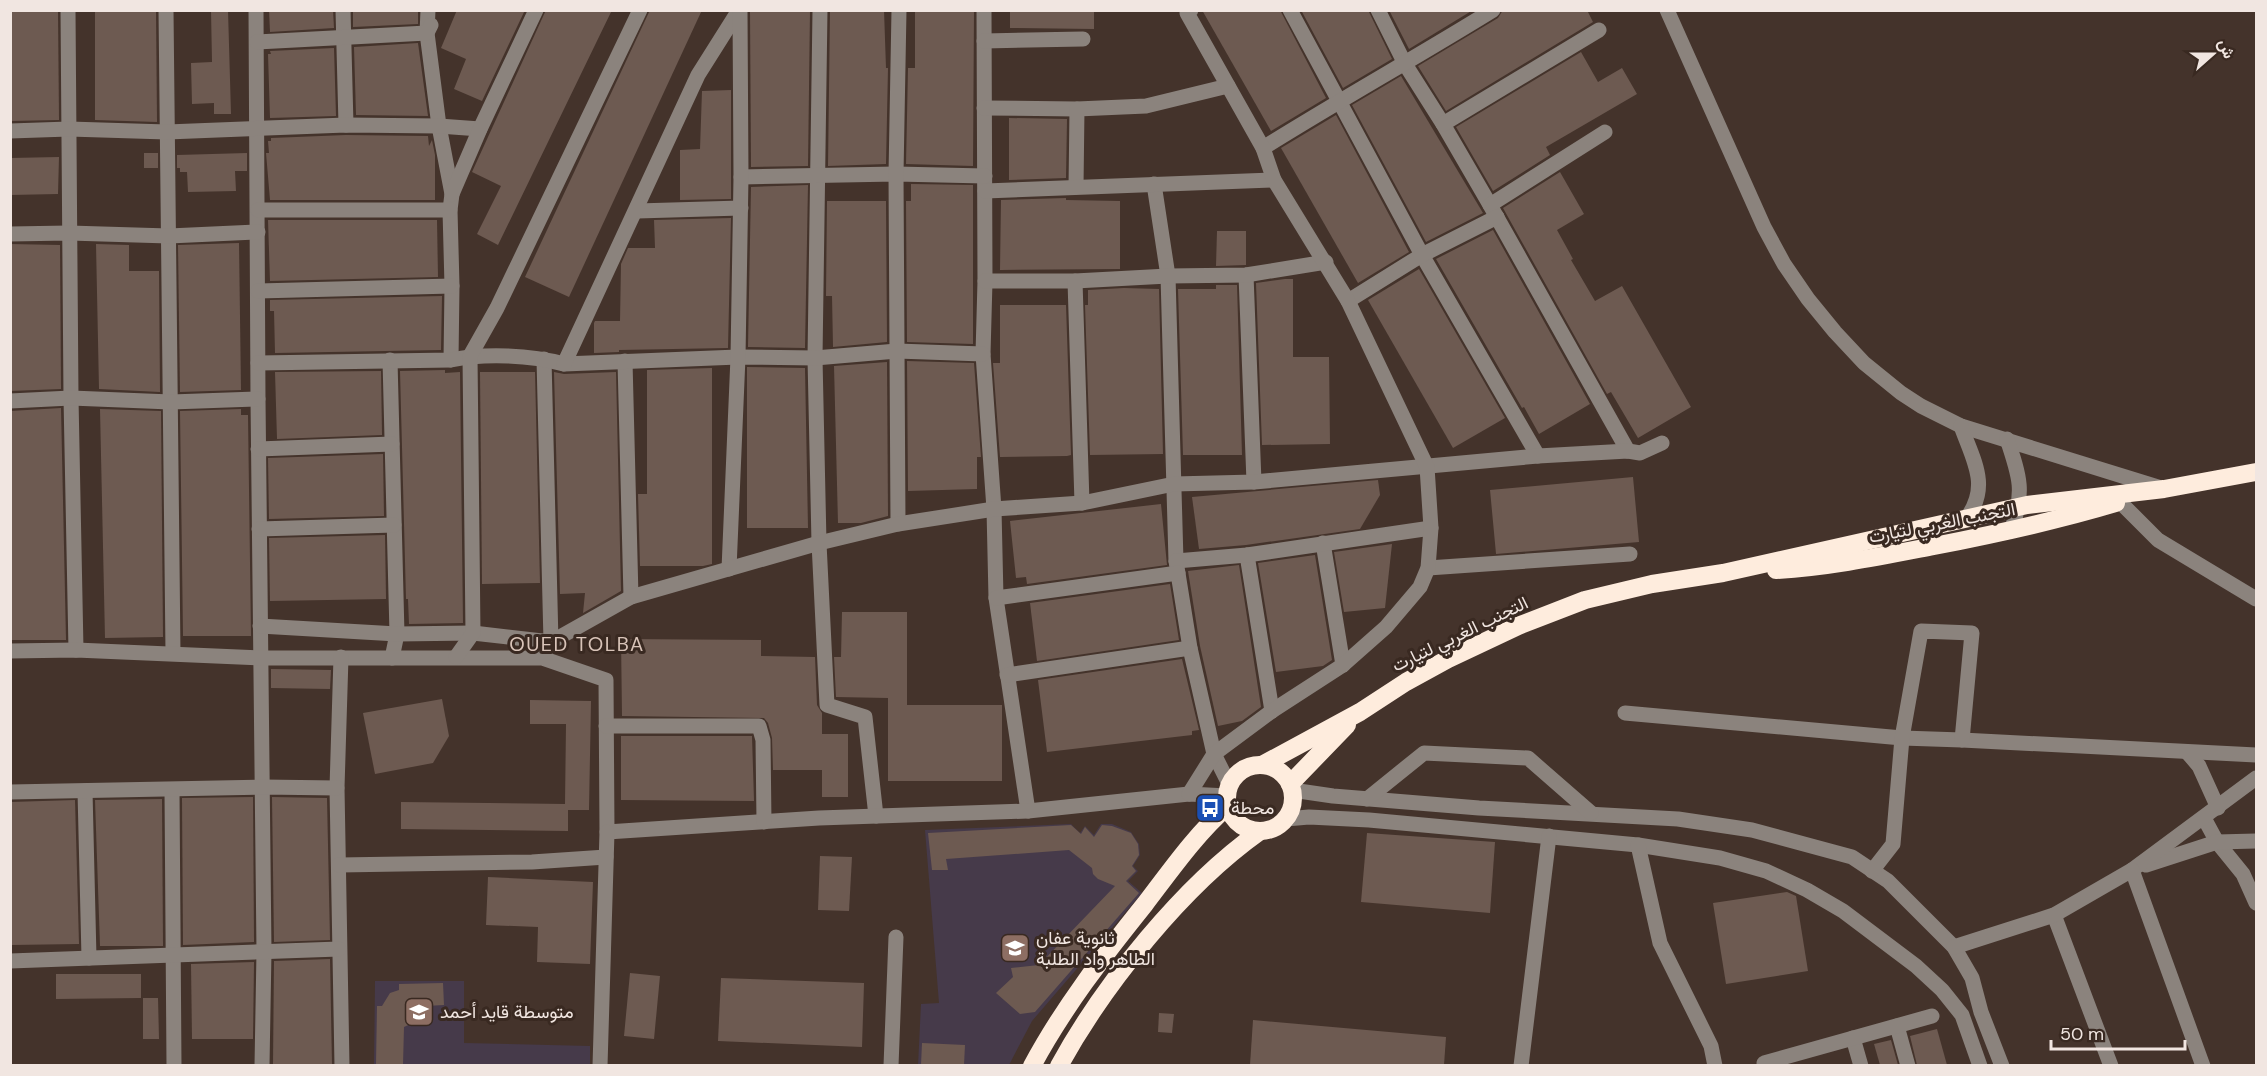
<svg xmlns="http://www.w3.org/2000/svg" width="2267" height="1076" font-family="'DM Sans',Vazirmatn,sans-serif">
<rect width="100%" height="100%" fill="#44332b"/>
<g fill="#463a4a">
<polygon points="1071,824 1080,833 1085,826 1094,835 1101,824 1112,824 1131,832 1139,844 1140,855 1133,866 1138,871 1128,881 1142,893 1032,1021 1009,1065 918,1066 921,1004 939,1003 925,830"/>
<polygon points="375,981 464,981 464,1043 590,1046 590,1065 374,1066"/>
</g>
<g fill="#6d5a51">
<polygon points="10,10 58,10 59,120 10,121"/>
<polygon points="95,10 156,10 157,122 95,120"/>
<polygon points="211,10 228,10 231,114 214,114 214,103 192,104 191,63 212,62"/>
<polygon points="269,10 333,10 334,28 270,32"/>
<polygon points="353,10 418,10 418,24 353,27"/>
<polygon points="457,10 525,10 482,101 454,89 466,59 441,48"/>
<polygon points="546,10 612,10 498,245 477,234 501,186 472,172"/>
<polygon points="650,10 702,10 569,297 525,277"/>
<polygon points="750,10 810,10 808,166 751,167"/>
<polygon points="830,10 884,10 886,68 888,68 886,164 828,166"/>
<polygon points="915,10 974,10 973,166 906,164 908,68 915,68"/>
<polygon points="1010,10 1094,10 1094,29 1010,28"/>
<polygon points="1202,10 1280,10 1326,98 1271,131"/>
<polygon points="1301,10 1368,10 1392,59 1343,88"/>
<polygon points="1389,10 1473,10 1409,49"/>
<polygon points="1503,10 1587,10 1593,22 1446,111 1418,66 1498,18"/>
<polygon points="418,43 428,116 356,115 354,47"/>
<polygon points="334,48 336,116 270,118 268,54 271,54 270,51"/>
<polygon points="1581,52 1598,82 1622,68 1637,94 1546,147 1550,155 1493,191 1456,127"/>
<polygon points="1401,76 1483,213 1426,242 1352,105"/>
<polygon points="731,90 731,199 680,200 680,150 700,149 702,91"/>
<polygon points="1336,115 1409,252 1358,283 1281,148"/>
<polygon points="1009,118 1067,119 1066,178 1009,180"/>
<polygon points="346,135 428,136 429,146 432,140 435,155 435,200 270,200 266,153 269,153 268,141 271,141 271,138"/>
<rect x="144" y="153" width="14" height="15"/>
<polygon points="247,153 247,171 235,171 236,191 188,192 187,172 180,172 180,168 177,168 177,155"/>
<polygon points="59,157 58,194 10,195 10,158"/>
<polygon points="1560,172 1584,214 1557,230 1573,259 1571,260 1595,301 1622,286 1691,407 1638,438 1611,392 1607,394 1503,208"/>
<polygon points="911,184 973,185 973,344 907,342 906,201 911,201"/>
<polygon points="808,185 805,348 748,347 751,187"/>
<polygon points="1066,198 1066,200 1120,201 1120,269 1000,270 1001,200"/>
<polygon points="827,201 886,201 887,342 833,347 832,296 826,296"/>
<polygon points="731,218 728,348 619,350 619,352 594,353 594,323 595,321 620,321 621,264 628,248 655,248 654,220"/>
<polygon points="268,220 437,220 438,277 270,281"/>
<polygon points="1493,230 1590,404 1539,434 1524,407 1522,408 1436,259"/>
<polygon points="1217,231 1246,231 1246,265 1216,266"/>
<polygon points="239,243 241,390 180,392 178,245"/>
<polygon points="10,244 60,245 61,389 10,391"/>
<polygon points="96,244 129,245 129,271 159,271 160,392 99,389"/>
<polygon points="1419,269 1505,418 1453,448 1368,300"/>
<polygon points="1285,279 1293,279 1293,357 1329,357 1330,444 1262,445 1256,283"/>
<polygon points="1216,285 1237,285 1242,455 1183,455 1178,289 1216,289"/>
<polygon points="1124,288 1159,289 1163,454 1090,455 1085,305 1088,305 1088,290"/>
<polygon points="442,296 441,350 275,353 274,311 270,311 270,300"/>
<polygon points="1000,305 1066,305 1071,455 1067,456 1000,457 993,363 1000,363"/>
<polygon points="907,361 974,363 981,457 977,457 977,489 908,491"/>
<polygon points="887,362 888,516 861,523 838,523 834,366"/>
<polygon points="747,367 805,368 808,528 747,528"/>
<polygon points="712,368 712,564 703,566 640,566 638,494 647,494 647,370"/>
<polygon points="445,370 445,373 460,372 463,623 409,624 408,599 406,599 400,371"/>
<polygon points="381,371 382,435 277,439 275,372"/>
<polygon points="480,372 535,372 540,583 482,584"/>
<polygon points="554,372 564,374 616,372 621,591 583,613 585,593 560,594"/>
<polygon points="61,408 66,640 10,640 10,411"/>
<polygon points="100,409 161,411 163,637 105,638"/>
<polygon points="241,409 241,415 248,415 251,636 183,636 180,411"/>
<polygon points="383,454 384,516 269,519 268,458"/>
<polygon points="1633,477 1639,542 1496,554 1490,490"/>
<polygon points="1378,480 1380,495 1360,529 1246,545 1199,549 1192,497"/>
<polygon points="1161,504 1167,565 1027,584 1026,577 1016,578 1010,521"/>
<polygon points="385,535 386,599 270,601 269,538"/>
<polygon points="1392,544 1385,608 1344,612 1334,552"/>
<polygon points="1315,555 1332,660 1323,666 1276,672 1258,563"/>
<polygon points="1239,565 1261,707 1242,721 1218,726 1200,646 1188,571"/>
<polygon points="1170,584 1179,640 1037,661 1030,603"/>
<polygon points="842,612 907,612 907,705 1002,705 1002,781 888,781 888,698 836,697 834,657 841,657"/>
<polygon points="621,639 761,640 761,656 815,657 817,705 822,713 822,734 848,734 848,797 822,797 822,770 773,770 772,738 768,723 764,718 622,716"/>
<polygon points="1182,659 1199,730 1192,731 1192,735 1047,752 1038,680"/>
<polygon points="271,669 331,670 330,689 271,688"/>
<polygon points="442,699 449,736 433,763 375,774 363,713"/>
<polygon points="530,700 591,701 589,810 568,810 568,831 401,829 401,802 565,804 566,724 530,724"/>
<polygon points="621,736 752,736 754,801 621,800"/>
<polygon points="253,797 254,942 183,945 182,798"/>
<polygon points="272,797 327,798 330,940 274,942"/>
<polygon points="162,799 163,946 100,946 95,800"/>
<polygon points="75,800 79,944 11,945 10,802"/>
<polygon points="1071,825 1081,834 1085,827 1094,837 1102,825 1112,826 1131,833 1138,844 1139,855 1132,866 1136,871 1126,881 1139,893 1035,1012 1020,1014 996,993 1013,977 1011,968 1039,965 1115,886 1098,879 1093,874 1092,868 1069,850 946,859 948,870 932,870 928,833"/>
<polygon points="1367,833 1495,842 1490,913 1361,902"/>
<polygon points="820,856 852,857 849,911 818,910"/>
<polygon points="488,877 593,882 590,964 537,962 538,927 486,925"/>
<polygon points="1787,892 1796,896 1808,971 1726,984 1713,903"/>
<polygon points="330,959 332,1065 273,1065 274,961"/>
<polygon points="254,962 253,1039 192,1039 191,964"/>
<polygon points="630,973 660,976 654,1039 624,1036"/>
<polygon points="56,974 141,974 141,998 56,999"/>
<polygon points="721,978 864,983 862,1047 718,1041"/>
<polygon points="443,983 444,1005 426,1006 419,1020 404,1027 403,1065 376,1065 377,1006 382,1006 390,993 399,990 399,984"/>
<polygon points="143,998 158,998 159,1039 143,1039"/>
<polygon points="1159,1013 1174,1014 1172,1033 1158,1032"/>
<polygon points="1253,1020 1446,1037 1444,1065 1250,1065"/>
<polygon points="1937,1029 1947,1065 1917,1065 1910,1036"/>
<polygon points="1891,1040 1898,1065 1880,1065 1874,1044"/>
<polygon points="922,1043 965,1045 964,1065 921,1065"/>
</g>
<g fill="none" stroke-linecap="round" stroke-linejoin="round">
<g stroke="#8b837d" stroke-width="15">
<polyline points="68,10 71,398 76,650"/>
<polyline points="166,10 173,653"/>
<polyline points="256,10 258,399 264,951 262,1066"/>
<polyline points="343,10 346,125"/>
<polyline points="428,10 427,33 439,126 452,194 450,210 452,286 451,360"/>
<polyline points="820,10 815,358 819,543 827,705 865,717 876,816"/>
<polyline points="984,10 985,281 983,354 994,509 996,598 1028,811"/>
<polyline points="1290,10 1422,255 1538,456"/>
<polyline points="1378,10 1405,64 1443,124 1490,205 1628,451"/>
<polyline points="1667,10 1764,227 1784,264 1808,299 1835,332 1864,363 1901,393 1921,406 1961,426 2161,488"/>
<polyline points="984,41 1083,39"/>
<polyline points="257,42 427,33 431,25"/>
<polyline points="984,108 1077,109"/>
<polyline points="1443,124 1599,30"/>
<polyline points="10,131 69,129 167,132 346,125 439,126 480,129"/>
<path d="M1263 148C1338 101 1417 57 1493 10"/>
<polyline points="741,177 896,174 985,176"/>
<polyline points="1154,184 1168,276 1176,561 1190,648 1214,754 1230,786"/>
<polyline points="1076,187 1077,109 1146,106 1228,86"/>
<polyline points="985,191 1274,180"/>
<polyline points="452,194 480,129 536,10"/>
<polyline points="1490,205 1605,132"/>
<polyline points="258,210 450,210"/>
<polyline points="637,211 741,208"/>
<polyline points="10,234 69,233 169,236 258,232"/>
<polyline points="1246,275 1254,482"/>
<polyline points="985,281 1075,281 1168,276 1246,275 1326,262"/>
<polyline points="1075,281 1082,503"/>
<polyline points="258,291 452,286"/>
<polyline points="1348,301 1422,255 1497,217"/>
<polyline points="544,359 551,642 547,649"/>
<polyline points="390,360 397,634 392,658"/>
<polyline points="625,361 631,597"/>
<path d="M258 363 451 360C485 353 531 355 564 364L738 357 815 358 897 351 983 354"/>
<polyline points="564,364 698,75 739,10"/>
<polyline points="10,401 71,398 171,402 258,399"/>
<path d="M1961 426C1973 460 1991 486 1966 519"/>
<path d="M2007 439C2020 477 2025 492 2011 531"/>
<polyline points="258,449 392,444"/>
<polyline points="2120,502 2158,540 2256,599"/>
<polyline points="898,524 896,174 899,10"/>
<polyline points="259,529 394,525"/>
<polyline points="1323,543 1343,665"/>
<polyline points="1247,555 1272,711"/>
<polyline points="1176,561 1247,555 1431,528"/>
<polyline points="1428,568 1630,554"/>
<polyline points="729,569 738,357 741,177 740,10"/>
<polyline points="996,598 1178,573"/>
<polyline points="260,626 397,634 473,633 551,642 631,597 819,543 898,524 994,509 1082,503 1174,484 1254,482 1538,456 1628,451 1640,453 1662,443"/>
<polyline points="10,651 76,650 261,658 542,658 606,680 607,832 819,818 1028,811 1189,794 1227,796"/>
<polyline points="341,657 337,788 342,1066"/>
<polyline points="456,657 473,633 470,356 497,308 640,10"/>
<polyline points="1007,675 1190,648"/>
<polyline points="1625,713 1902,738 1962,740 2256,755"/>
<polyline points="606,726 759,726 763,740 764,822"/>
<polyline points="2187,752 2199,766 2218,808"/>
<polyline points="172,790 174,1066"/>
<polyline points="1292,790 1333,796 1479,808 1678,819 1752,830 1852,857 1888,881 1954,947 1972,978 1981,1012 2002,1066"/>
<polyline points="85,791 89,958"/>
<polyline points="10,792 263,787 337,788"/>
<polyline points="1189,794 1214,754 1272,711 1343,665 1386,627 1420,587 1428,568 1431,528 1427,467 1348,301 1274,180 1263,148 1187,13 1191,10"/>
<polyline points="1367,799 1424,753 1528,758 1591,813"/>
<polyline points="2204,818 2217,842 2243,874 2256,903"/>
<polyline points="1286,819 1309,817 1369,820 1638,845 1720,858 1766,871 1807,890 1843,911 1916,966 1942,990 1962,1015 1980,1066"/>
<polyline points="1638,845 1660,943 1711,1046 1715,1066"/>
<polyline points="339,865 532,862 606,857"/>
<polyline points="2146,865 2217,842 2256,841"/>
<polyline points="2132,870 2256,778"/>
<polyline points="1872,871 1893,844 1902,738 1921,631 1972,633 1962,740"/>
<polyline points="2054,915 2111,1066"/>
<polyline points="1954,947 2054,915 2132,870 2203,1066"/>
<polyline points="10,961 339,949"/>
<polyline points="1897,1026 1908,1066"/>
<polyline points="1853,1038 1861,1066"/>
<polyline points="600,1066 607,832"/>
<polyline points="891,1066 896,937"/>
<polyline points="1521,1066 1549,836"/>
<polyline points="1765,1066 1764,1063 1932,1016"/>
</g>
<g stroke="#feecdd" stroke-width="18">
<path d="M1776 570C1829 567 1882 556 1934 546 1996 534 2056 521 2116 503"/>
<polyline points="1262,765 1360,712 1406,682 1448,659 1518,626 1585,600 1652,584 1723,573 2027,505 2164,489 2256,472"/>
<circle cx="1260" cy="798" r="33"/>
<polyline points="1290,784 1347,725"/>
<path d="M1032 1066C1063 1008 1104 955 1145 904 1171 870 1196 834 1228 806"/>
<path d="M1059 1066C1104 984 1183 886 1259 832"/>
</g>
</g>
<defs>
<g id="bus-square" transform="scale(1.5)"><rect x="-9" y="-9" width="18" height="18" rx="4" fill="#1a4fb4" stroke="#392921"/><path d="M-5-6H5V4H4V6H2V4H-2V6H-4V4H-5ZM-3.5-4V0h7V-4ZM-3.5 1.2v1.5H-2V1.2ZM2 1.2v1.5H3.5V1.2Z" fill="#fff"/></g>
<g id="school-square" transform="scale(1.5)"><rect x="-9" y="-9" width="18" height="18" rx="4" fill="#8d6e63" stroke="#392921"/><path d="M0-5L7-2L0 1L-7-2ZM-4 1L0 2.5L4 1V4Q0 6-4 4Z" fill="#fff"/></g>
</defs>
<g fill-rule="evenodd">
<use href="#bus-square" x="1210" y="808"/>
<use href="#school-square" x="1015" y="948"/>
<use href="#school-square" x="419" y="1012"/>
</g>
<g text-anchor="middle" dominant-baseline="central" stroke-width="6" stroke-linejoin="round" paint-order="stroke">
<g font-size="18" fill="#f1e6e1" stroke="#392921">
<text transform="translate(1942 523) rotate(-11)">التجنب الغربي لتيارت</text>
<text transform="translate(1460 634) rotate(-26)">التجنب الغربي لتيارت</text>
</g>
<g font-size="18" fill="#f1e6e1" stroke="#392921" text-anchor="start">
<text x="1231" y="808">محطة</text>
<text x="1036" y="938">ثانوية عفان<tspan x="1036" dy="21">الطاهر واد الطلبة</tspan></text>
<text x="440" y="1012">متوسطة قايد أحمد</text>
</g>
<g font-size="20" letter-spacing="1.5" fill="#d9c4b9" stroke="#392921">
<text x="577" y="644">OUED TOLBA</text>
</g>
</g>
<rect width="2267" height="1076" fill="none" stroke="#f1e6e1" stroke-width="24"/>
<g transform="translate(2213 54) rotate(69)" stroke="#392921" stroke-width="4.5" paint-order="stroke">
<path d="M0-4.5L10 22L0 15L-10 22Z" fill="#f1e6e1"/>
<text y="-9" font-size="16" font-weight="bold" text-anchor="middle" fill="#f1e6e1">ش</text>
</g>
<path d="M2051 1040v9h134v-9" fill="none" stroke="#f1e6e1" stroke-width="3"/>
<text x="2060" y="1040" font-size="18" fill="#f1e6e1" stroke="#392921" stroke-width="4.5" paint-order="stroke">50 m</text>
</svg>
